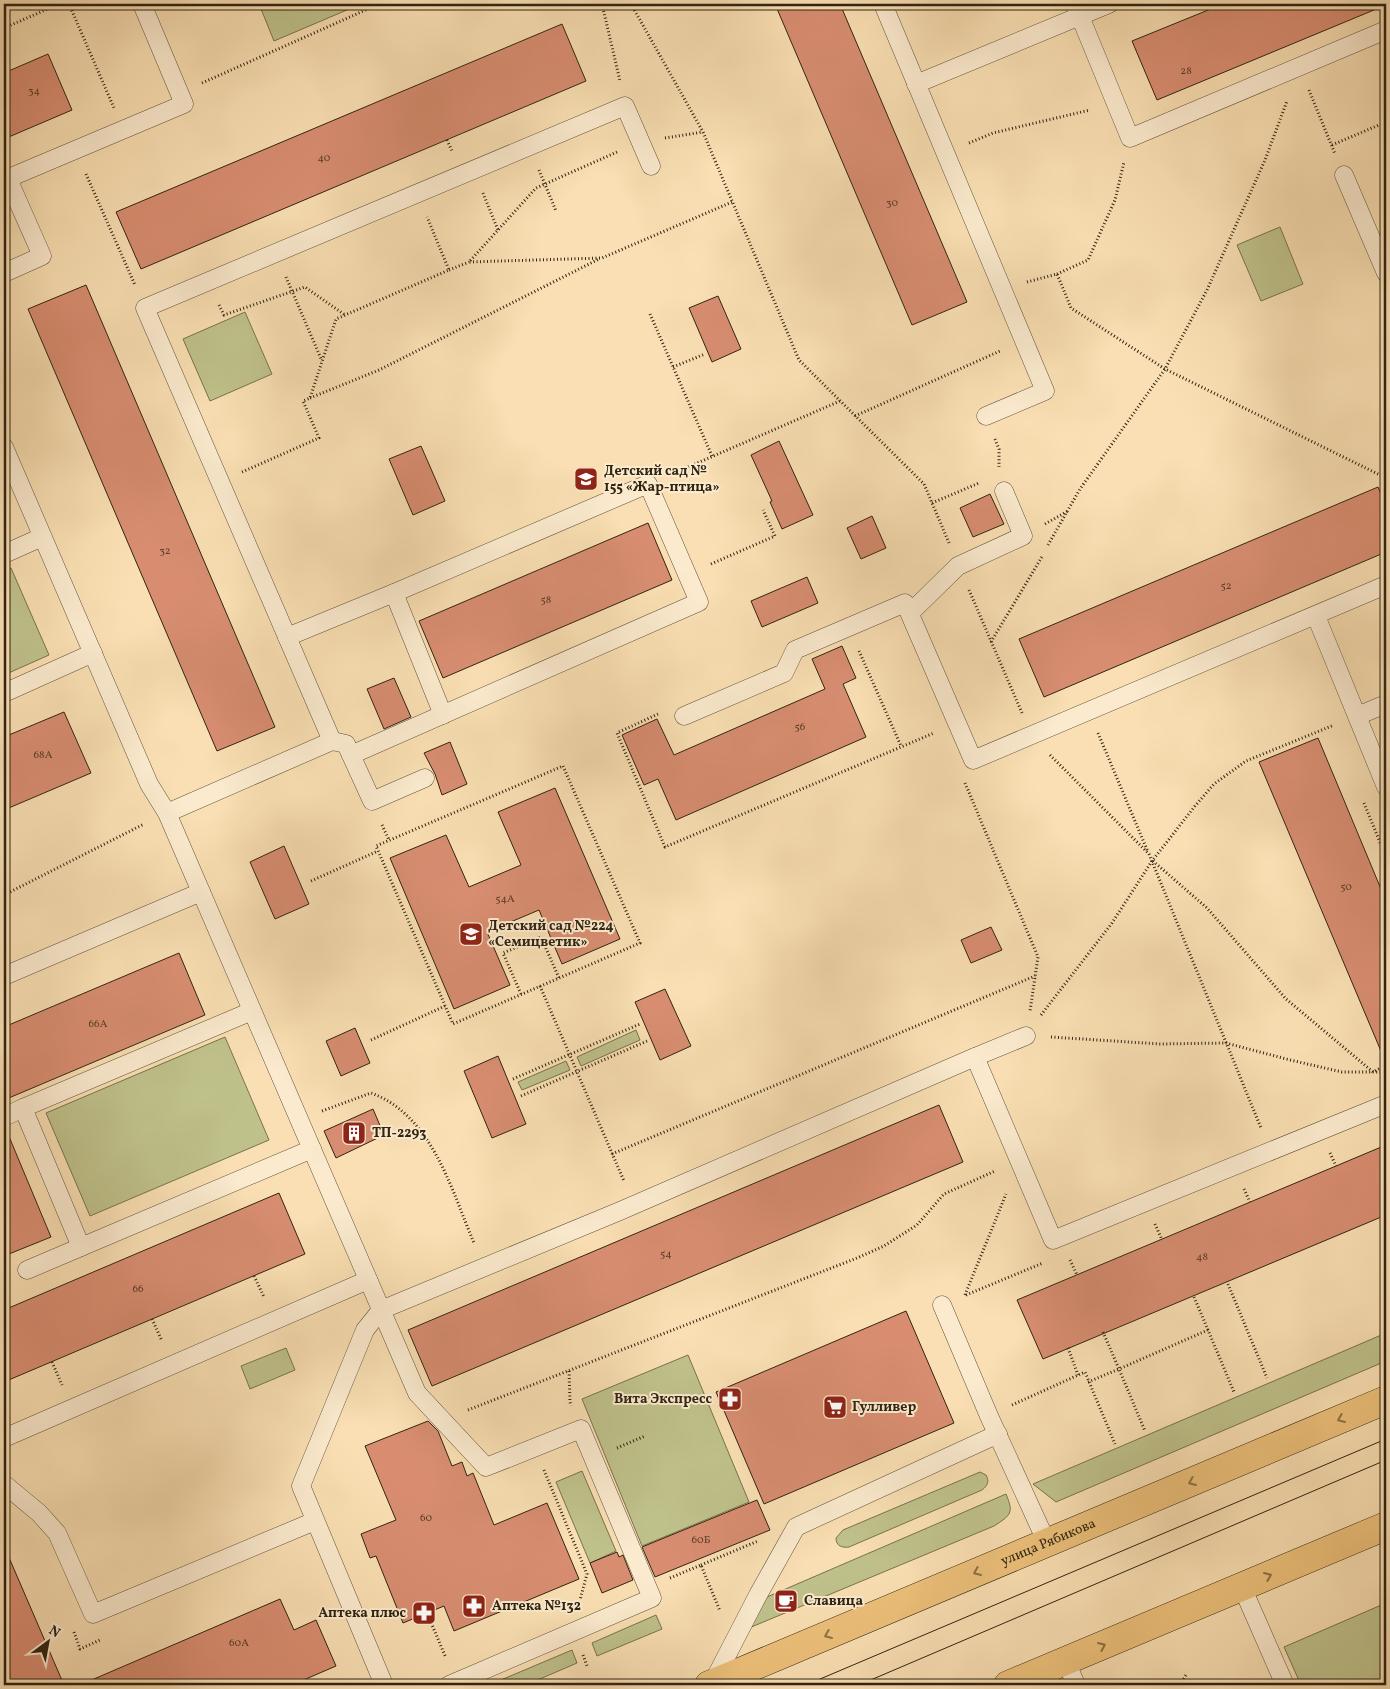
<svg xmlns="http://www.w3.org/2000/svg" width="1390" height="1689" font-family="Vollkorn,serif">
<rect width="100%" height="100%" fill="#f9dfb3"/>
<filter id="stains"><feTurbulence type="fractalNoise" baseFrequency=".004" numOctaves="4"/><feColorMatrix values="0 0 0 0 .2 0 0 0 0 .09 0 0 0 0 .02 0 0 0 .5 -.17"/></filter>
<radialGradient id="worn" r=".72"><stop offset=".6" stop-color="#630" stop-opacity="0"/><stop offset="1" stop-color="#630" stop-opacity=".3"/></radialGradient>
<g fill="#bfc18b" stroke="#78724f">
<polygon points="259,4 361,4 274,41"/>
<polygon points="1280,227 1303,284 1261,301 1237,245"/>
<polygon points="245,312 272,374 210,401 183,339"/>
<polygon points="11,568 49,655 4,675 4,571"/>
<polygon points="636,1030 640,1040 581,1066 577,1057"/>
<polygon points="225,1037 269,1140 90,1216 46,1113"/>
<polygon points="566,1061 570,1070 522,1090 518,1082"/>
<polygon points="1386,1333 1386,1361 1056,1502 1033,1484"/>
<polygon points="286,1348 295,1370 250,1389 241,1366"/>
<polygon points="688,1355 749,1502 642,1546 582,1399"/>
<polygon points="582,1471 616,1551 590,1563 556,1482"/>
<path d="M980 1472 986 1475C990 1482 987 1486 982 1490L849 1547C842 1548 836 1546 836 1538L843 1530Z"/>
<path d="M1006 1494C1014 1513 1011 1515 994 1526L749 1628 767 1597Z"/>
<polygon points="1386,1603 1386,1685 1301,1685 1284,1647"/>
<polygon points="656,1615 662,1629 597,1656 592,1643"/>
<polygon points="572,1650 577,1663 526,1685 489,1685"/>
</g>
<g fill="#d88d71" stroke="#302413">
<polygon points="775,4 840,4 967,302 912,325"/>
<polygon points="1223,4 1386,4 1386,5 1157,100 1132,41"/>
<polygon points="562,24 586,81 141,269 116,212"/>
<polygon points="48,54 72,110 4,139 4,73"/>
<polygon points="86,285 275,727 217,751 28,309"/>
<polygon points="718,296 741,349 712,362 689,308"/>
<polygon points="779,441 813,515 782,529 770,502 772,501 751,455"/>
<polygon points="421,446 445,501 413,515 389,459"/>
<polygon points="1378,487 1386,505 1386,552 1044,697 1019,639"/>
<polygon points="990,494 1004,524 973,537 960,508"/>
<polygon points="872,516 886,548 861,559 847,528"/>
<polygon points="648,523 672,580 443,678 419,621"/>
<polygon points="807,577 818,603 762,627 751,601"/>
<polygon points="842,646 856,678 843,684 866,737 676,820 658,779 644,785 622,735 657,719 674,755 825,689 812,659"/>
<polygon points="394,678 411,717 384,729 367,689"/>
<polygon points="64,712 91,773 4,810 4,737"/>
<polygon points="1318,738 1386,901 1386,1063 1259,762"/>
<polygon points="450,742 467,784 442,795 435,774 424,753"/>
<polygon points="555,788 620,939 562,964 539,910 487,932 510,985 454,1009 390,858 446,835 469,887 521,865 498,812"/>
<polygon points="284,846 309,904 275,919 250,862"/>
<polygon points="991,927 1002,950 971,963 961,940"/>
<polygon points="179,953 205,1015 4,1100 4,1027"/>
<polygon points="665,989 691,1046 660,1060 635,1002"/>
<polygon points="355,1028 370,1063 341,1076 326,1041"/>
<polygon points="498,1056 526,1124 492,1138 464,1071"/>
<polygon points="939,1105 963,1162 432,1386 408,1330"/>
<polygon points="373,1109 384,1135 336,1158 324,1131"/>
<polygon points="5,1127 51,1237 4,1256 4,1128"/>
<polygon points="1386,1145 1386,1215 1043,1359 1017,1300"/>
<polygon points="279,1193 305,1254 4,1382 4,1310"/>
<polygon points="906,1311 954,1423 764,1504 716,1392"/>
<polygon points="428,1421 438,1431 452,1466 462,1462 467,1476 473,1473 494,1525 547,1503 579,1579 454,1631 444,1606 403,1623 376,1556 370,1558 361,1534 396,1520 365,1446"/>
<polygon points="757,1500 770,1530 655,1577 642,1547"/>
<polygon points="4,1546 64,1685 4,1685"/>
<polygon points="617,1552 619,1557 623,1555 633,1580 602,1593 590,1563"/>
<polygon points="280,1599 294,1630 316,1620 336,1666 292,1685 80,1685"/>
</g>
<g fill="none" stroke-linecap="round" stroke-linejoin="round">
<g stroke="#62533b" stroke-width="19">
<g id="service">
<polyline points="883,4 1045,391 986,416"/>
<polyline points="1075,4 1130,138 1386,30"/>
<polyline points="916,84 1109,4"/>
<polyline points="1344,175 1386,273"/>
<polyline points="4,180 184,104 142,4"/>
<polyline points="4,273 42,256 8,179"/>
<polyline points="4,447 149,784 167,813 417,1393 486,1467 581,1429 652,1598 449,1685"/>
<polyline points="4,554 42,537"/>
<polyline points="394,593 443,715"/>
<polyline points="910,613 958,566 1023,536 1004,491"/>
<polyline points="1316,616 1386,787"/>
<polyline points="287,637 394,593 648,484 699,602 351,755"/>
<polyline points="4,693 93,653"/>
<polyline points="684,716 784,673 795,650 905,603 973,760 1386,585"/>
<polyline points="1357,716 1386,704"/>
<polyline points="332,741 145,308 625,106 651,166"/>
<polyline points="167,813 332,741 346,744 372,801 425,778"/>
<polyline points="4,976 201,892"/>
<polyline points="252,1011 23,1108 81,1247 312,1149"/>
<polyline points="975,1057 1026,1036"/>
<polyline points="4,1117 23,1108"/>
<polyline points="27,1270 81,1247"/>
<polyline points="942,1305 989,1416 1047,1543"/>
<polyline points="4,1438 368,1280"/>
<polyline points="4,1484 39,1513 57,1533 93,1614 315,1521"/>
<polyline points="1242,1587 1285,1685"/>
<polyline points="1066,1661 1076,1685"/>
<polyline points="712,1684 758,1595 796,1527 998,1434"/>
<polyline points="384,1685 301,1486 365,1330 381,1310 620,1211 975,1057 1053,1240 1386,1104"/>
</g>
</g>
<g stroke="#302413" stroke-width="29">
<g id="primary">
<path id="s1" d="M709 1685 1386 1400"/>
<polyline points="1008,1685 1386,1526"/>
</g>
</g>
<g stroke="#302413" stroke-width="3" stroke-dasharray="1 2.5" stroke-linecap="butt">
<polyline points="69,4 114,108"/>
<polyline points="602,4 620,81"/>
<polyline points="631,4 703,132 799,360 924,484 949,543"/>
<polyline points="4,28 59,4"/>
<polyline points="202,83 379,4"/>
<polyline points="1309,90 1335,154"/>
<polyline points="665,138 703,132"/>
<polyline points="447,140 452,151"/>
<polyline points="969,143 993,133 1090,110"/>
<polyline points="1332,145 1386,122"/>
<polyline points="617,152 536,188 469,262 602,258 732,202"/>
<polyline points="539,170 556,211"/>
<polyline points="86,174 135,285"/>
<polyline points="483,193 498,230"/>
<polyline points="449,270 469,262"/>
<polyline points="1057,274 1088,260 1115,200 1124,162"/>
<polyline points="286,277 322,361"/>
<polyline points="1027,282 1057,274 1071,308 1165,369 1386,478"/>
<polyline points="219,305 224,315 305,287 345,315"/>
<polyline points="650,314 712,456"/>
<polyline points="673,367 705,354"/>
<polyline points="310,398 379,370 599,259"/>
<polyline points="855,416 1000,351"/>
<polyline points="995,439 999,449 999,467"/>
<polyline points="242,472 319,438 303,401 310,398 336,319 449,270 427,217"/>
<polyline points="672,474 840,401"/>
<polyline points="932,503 979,483"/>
<polyline points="1045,524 1068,511"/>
<polyline points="1048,545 1080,489 1165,369 1207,290 1265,160 1287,101"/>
<polyline points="711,564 775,536 763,510"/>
<polyline points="969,590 1022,713"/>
<polyline points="991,642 1043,555"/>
<polyline points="859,651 901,746"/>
<polyline points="658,714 617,733 665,847 934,733"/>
<polyline points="1098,733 1148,852"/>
<polyline points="1050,755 1149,854 1261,1128"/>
<polygon points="563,766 640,943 453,1024 376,846"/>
<polyline points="965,783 1038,957 1030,1011"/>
<polyline points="1364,803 1386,857"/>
<polyline points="382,825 389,840"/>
<polyline points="1153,861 1207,908 1286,999 1373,1072 1386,1065"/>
<polyline points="311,881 378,851"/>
<polyline points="4,895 144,824"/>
<polyline points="540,986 624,1181"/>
<polyline points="521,994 503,953 541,937 559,978"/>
<polyline points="1041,1015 1112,923 1152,861 1195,806 1214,784 1246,761 1334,725"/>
<polyline points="1051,1037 1160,1044 1226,1043 1290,1060 1342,1072 1386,1072"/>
<polyline points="371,1040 445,1006"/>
<polyline points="513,1079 640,1024"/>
<polyline points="521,1096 647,1041"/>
<path d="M322 1111 371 1093C432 1115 451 1189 474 1243"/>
<polyline points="1330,1153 1336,1166"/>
<polyline points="612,1154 1035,976"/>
<polyline points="1244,1189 1250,1202"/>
<polyline points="1155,1224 1162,1240"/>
<polyline points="1070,1260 1077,1275"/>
<polyline points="254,1276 264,1297"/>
<polyline points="1228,1284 1267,1378"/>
<polyline points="965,1295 1006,1194"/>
<polyline points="966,1295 1043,1263"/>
<polyline points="1194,1297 1208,1330"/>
<polyline points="152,1319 162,1341"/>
<polyline points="1103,1332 1119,1369 1208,1330 1234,1392"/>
<polyline points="1068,1348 1078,1375"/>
<polyline points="52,1362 62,1385"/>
<polyline points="569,1371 570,1402 571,1406"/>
<polyline points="1088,1382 1119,1369 1145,1431"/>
<polyline points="1012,1405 1085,1372 1115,1444"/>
<polyline points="468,1410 857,1258 884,1246 917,1225 944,1194 995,1171"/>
<polyline points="617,1448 645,1436"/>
<polyline points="544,1470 587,1574 580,1600"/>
<polyline points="701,1565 758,1541"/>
<polyline points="670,1578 701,1565 720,1611"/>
<polyline points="427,1613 446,1658"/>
<polyline points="74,1632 80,1649 100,1640"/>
<polyline points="583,1655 587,1666"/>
<polyline points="345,1685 355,1681"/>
<polyline points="1180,1685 1186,1675"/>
</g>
<use href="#service" stroke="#fbeace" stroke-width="18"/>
<use href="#primary" stroke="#ecc07a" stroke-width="28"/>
<g stroke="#302413" stroke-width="1">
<polyline points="806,1685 1386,1439"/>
<polyline points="859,1685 1386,1460"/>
</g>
</g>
<defs><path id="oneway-chevron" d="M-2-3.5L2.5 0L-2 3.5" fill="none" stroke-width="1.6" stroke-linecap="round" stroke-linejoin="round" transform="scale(1.25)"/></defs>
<g stroke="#8e7246">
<use href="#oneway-chevron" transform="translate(1341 1419) rotate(157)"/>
<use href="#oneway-chevron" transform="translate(1192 1482) rotate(157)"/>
<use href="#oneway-chevron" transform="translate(977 1572) rotate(157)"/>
<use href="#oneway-chevron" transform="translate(1268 1576) rotate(-23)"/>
<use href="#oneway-chevron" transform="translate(828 1635) rotate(157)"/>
<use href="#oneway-chevron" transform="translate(1102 1646) rotate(-23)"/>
</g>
<defs>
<g id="school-square" transform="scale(1.25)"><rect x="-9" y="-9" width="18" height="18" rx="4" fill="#8f2418" stroke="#fbeace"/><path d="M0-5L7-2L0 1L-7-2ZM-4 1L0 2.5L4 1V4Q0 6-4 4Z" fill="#fff"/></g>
<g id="building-square" transform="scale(1.25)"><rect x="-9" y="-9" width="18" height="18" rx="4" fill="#8f2418" stroke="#fbeace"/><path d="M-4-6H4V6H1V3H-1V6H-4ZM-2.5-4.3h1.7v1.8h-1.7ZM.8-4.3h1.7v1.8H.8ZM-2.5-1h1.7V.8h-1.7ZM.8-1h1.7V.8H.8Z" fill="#fff"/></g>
<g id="pharmacy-square" transform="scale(1.25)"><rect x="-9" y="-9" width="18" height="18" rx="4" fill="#8f2418" stroke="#fbeace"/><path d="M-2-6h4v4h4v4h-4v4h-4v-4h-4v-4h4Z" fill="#fff"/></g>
<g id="supermarket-square" transform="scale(1.25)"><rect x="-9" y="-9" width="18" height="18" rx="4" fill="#8f2418" stroke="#fbeace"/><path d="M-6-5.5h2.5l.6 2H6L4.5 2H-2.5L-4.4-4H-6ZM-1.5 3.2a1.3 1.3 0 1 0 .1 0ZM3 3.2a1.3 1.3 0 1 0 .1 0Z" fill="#fff"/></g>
<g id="cafe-square" transform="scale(1.25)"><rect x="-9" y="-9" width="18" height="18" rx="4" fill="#8f2418" stroke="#fbeace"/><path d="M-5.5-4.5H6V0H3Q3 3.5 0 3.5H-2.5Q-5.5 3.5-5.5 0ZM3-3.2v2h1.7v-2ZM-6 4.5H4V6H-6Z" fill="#fff"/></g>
</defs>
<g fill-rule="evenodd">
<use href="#school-square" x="586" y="479"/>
<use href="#school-square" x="471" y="934"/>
<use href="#building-square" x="354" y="1133"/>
<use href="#pharmacy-square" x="730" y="1399"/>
<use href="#supermarket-square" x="835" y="1407"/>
<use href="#cafe-square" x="786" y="1601"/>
<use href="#pharmacy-square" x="474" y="1606"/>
<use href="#pharmacy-square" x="424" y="1613"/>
</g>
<g text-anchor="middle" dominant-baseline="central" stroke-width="4" stroke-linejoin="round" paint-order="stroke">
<g font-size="11" fill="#5a3e2a">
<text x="1186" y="71">28</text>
<text x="34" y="91">34</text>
<text x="324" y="158">40</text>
<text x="892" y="203">30</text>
<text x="165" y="551">32</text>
<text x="1226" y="586">52</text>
<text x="546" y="600">58</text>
<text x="800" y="727">56</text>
<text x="43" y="755">68А</text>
<text x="1346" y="887">50</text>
<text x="505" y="899">54А</text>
<text x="98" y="1024">66А</text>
<text x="666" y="1254">54</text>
<text x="1202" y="1257">48</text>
<text x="138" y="1289">66</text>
<text x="426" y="1518">60</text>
<text x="701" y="1540">60Б</text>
<text x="239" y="1643">60А</text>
</g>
<g font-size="14" font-weight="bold" fill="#302413" stroke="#fbeace" text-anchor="start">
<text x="604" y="471">Детский сад №<tspan x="604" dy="16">155 «Жар-птица»</tspan></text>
<text x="488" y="926">Детский сад №224<tspan x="488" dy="16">«Семицветик»</tspan></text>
<text x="372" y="1133">ТП-2293</text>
<text x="712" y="1399" text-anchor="end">Вита Экспресс</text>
<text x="852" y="1407">Гулливер</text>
<text x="804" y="1601">Славица</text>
<text x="492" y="1606">Аптека №132</text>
<text x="406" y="1613" text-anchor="end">Аптека плюс</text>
</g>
<g font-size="14" fill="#302413" stroke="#fbeace">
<text stroke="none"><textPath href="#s1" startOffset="368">улица Рябикова</textPath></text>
</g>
</g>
<rect width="1390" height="1689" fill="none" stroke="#f9dfb3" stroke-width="20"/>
<rect x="5" y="5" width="1380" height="1679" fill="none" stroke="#302413" stroke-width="2.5"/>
<rect x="10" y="10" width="1370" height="1669" fill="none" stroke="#302413"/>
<g transform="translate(48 1642) rotate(32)" stroke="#fbeace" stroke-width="4" paint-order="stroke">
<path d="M0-4L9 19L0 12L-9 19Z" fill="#302413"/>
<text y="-8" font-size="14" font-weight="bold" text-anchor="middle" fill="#302413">N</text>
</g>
<rect width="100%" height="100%" filter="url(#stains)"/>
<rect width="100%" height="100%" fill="url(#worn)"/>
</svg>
